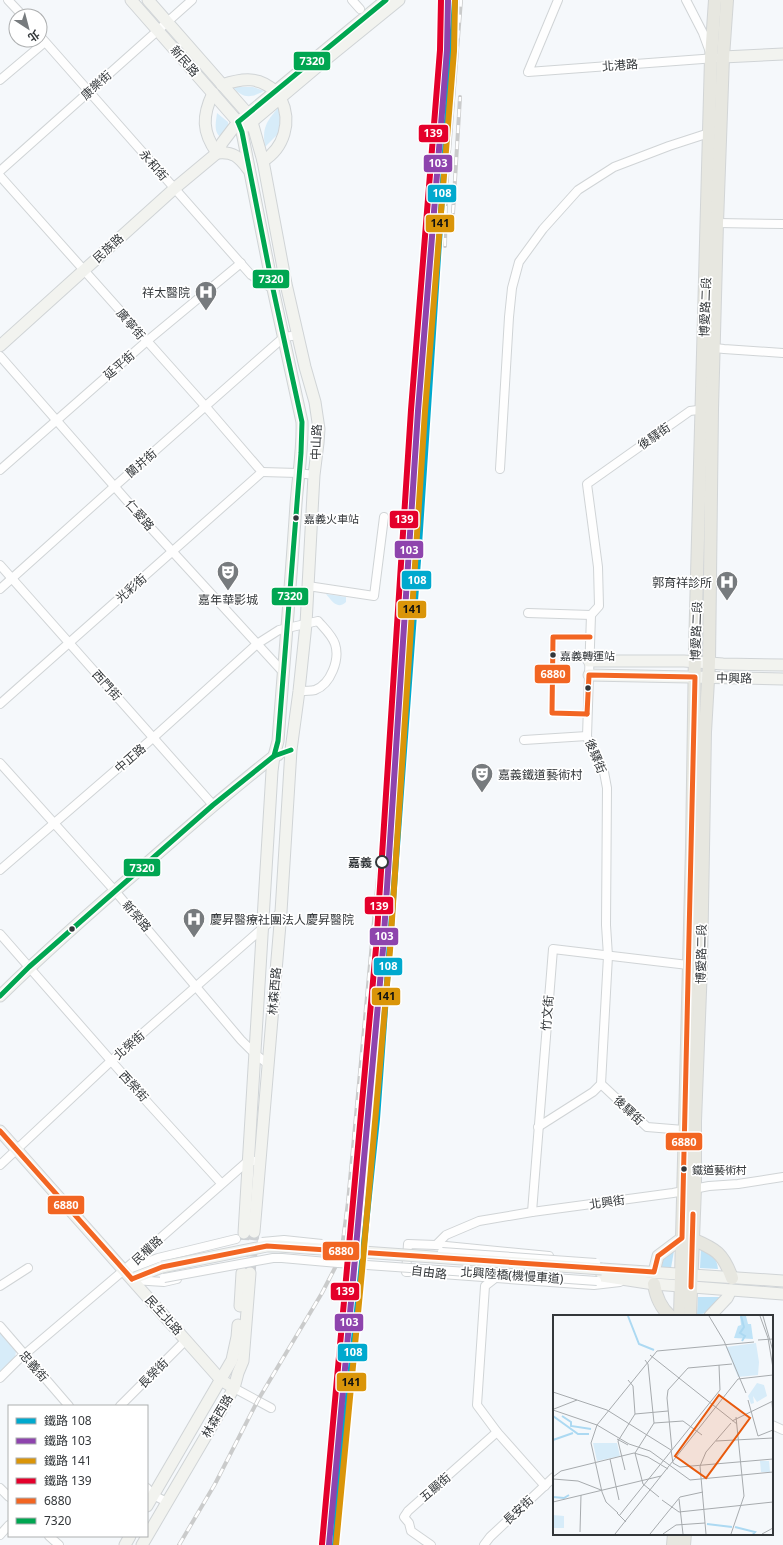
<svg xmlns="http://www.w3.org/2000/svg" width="783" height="1545" font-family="'Noto Sans','Noto Sans TC',sans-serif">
<rect width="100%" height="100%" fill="#f5f8fb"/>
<g fill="#d7ecf9">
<path d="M233 87H253L264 91C251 98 243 99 233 87Z"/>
<path d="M278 108 283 118 279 133 265 147C262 128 266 122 278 108Z"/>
<path d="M217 113 228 122V129L222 138C213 133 216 122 217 113Z"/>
<path d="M326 594 346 597V602C337 610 332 601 326 594Z"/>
<polygon points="0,1332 16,1351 15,1359 0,1372"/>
</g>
<g fill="#bfe3f7">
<path d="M701 1248C711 1254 717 1257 718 1269L700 1268Z"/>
<polygon points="674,1251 671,1268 656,1267 662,1258"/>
<path d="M698 1297H721C714 1306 710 1315 697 1314Z"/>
</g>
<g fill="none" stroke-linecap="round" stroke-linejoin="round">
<g stroke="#ced1d4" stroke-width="11" stroke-dasharray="11 5.5" stroke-linecap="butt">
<polyline points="242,1273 244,1233"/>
<polyline points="250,1273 254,1232"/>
</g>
<g stroke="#d0d4d6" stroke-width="10">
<g id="street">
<polyline points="8,0 23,16"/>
<polyline points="352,0 360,9"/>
<polyline points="558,0 528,72 716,58"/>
<polyline points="686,0 703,33 710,52"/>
<polyline points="40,36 251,275 273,289"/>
<polyline points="0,80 45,42"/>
<polyline points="0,171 192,0"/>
<polyline points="0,176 206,407 262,472"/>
<polyline points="717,223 783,224"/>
<polyline points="711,345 715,348 724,349 783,353"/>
<polyline points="0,356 150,527 283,672"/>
<polyline points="500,469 509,317 512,288 519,262 543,229 578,190 614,167 669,146 709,133"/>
<polyline points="0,470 147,341 241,263"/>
<polyline points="262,472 298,473 314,475"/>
<polyline points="0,565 213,805"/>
<polyline points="308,586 374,596 384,517"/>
<polyline points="0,589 115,486 284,337 299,335"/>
<polyline points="528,613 591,615"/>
<polyline points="0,704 262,472"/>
<polyline points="524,740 587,736"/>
<polyline points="0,763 115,891 241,1040 255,1054 268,1064"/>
<path d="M0 870 154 737 257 644 279 630 318 621C324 628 332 635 335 644 340 659 331 684 315 690 310 691 304 691 299 691"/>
<polyline points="0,934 149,1104 221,1183"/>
<polyline points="601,1084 647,1127 684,1130"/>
<polyline points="538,1127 593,1092 601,1084 608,956 606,925 607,788 604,772 589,743 587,736 591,615 599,606 598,567 587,484 690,411 705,409"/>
<polyline points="0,1165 111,1061 281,912"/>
<polyline points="532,1212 553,949 688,965"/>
<polyline points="436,1245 446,1235 479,1221 532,1212 673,1193 709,1186 738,1184 783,1177"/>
<polyline points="129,1269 158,1258 236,1239"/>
<polyline points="409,1272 406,1272 408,1244 436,1245 549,1256"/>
<polyline points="428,1273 578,1284 594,1285 620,1282"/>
<polyline points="494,1279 485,1286 477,1405 497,1432 545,1486"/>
<polyline points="133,1280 164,1282 177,1279"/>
<polyline points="0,1286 28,1268"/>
<polyline points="0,1326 69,1406"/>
<polyline points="0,1378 18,1360 124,1270 248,1161 260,1161"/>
<polyline points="234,1388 271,1408"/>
<polyline points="120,1406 186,1340"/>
<polyline points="772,1425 783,1430"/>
<polyline points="0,1488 9,1497"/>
<polyline points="147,1488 153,1495 167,1502"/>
<polyline points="0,1535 9,1525"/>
<polyline points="49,1536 59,1545"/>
<polyline points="431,1545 411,1531 409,1523 404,1517 408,1511 497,1432"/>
<polyline points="484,1545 490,1537 554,1477"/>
</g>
</g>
<g stroke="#d0d4d6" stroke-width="13">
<g id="secondary">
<path d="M131 0 238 122 242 132 273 289 302 422C303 449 298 477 296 504 291 583 284 662 278 741L274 756 272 771 244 1233"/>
<polyline points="148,0 248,114 252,122 263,161 286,284 305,367 315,402 319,429 318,443 314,475 306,624 299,691 291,750 281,912 254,1232"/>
<polyline points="723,57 783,54"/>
<path d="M222 85C243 78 259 76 276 92"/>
<path d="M213 93C202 116 202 132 217 153"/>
<polyline points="247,126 330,56 399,0"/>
<path d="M221 150 217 153C233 151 239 157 248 169"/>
<path d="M263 161C284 148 292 122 281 99"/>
<polyline points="0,346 175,188 217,153 222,143 238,122 248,114 386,0"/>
<polyline points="589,661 684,661 723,664 783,665"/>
<polyline points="589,675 783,679"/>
<path d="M0 996C47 950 96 907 146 864 188 827 230 791 274 756L278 755"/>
<polyline points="0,1131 221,1380 234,1388"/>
<polyline points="602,1269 783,1281"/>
<polyline points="654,1272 658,1256 682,1238"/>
<polyline points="602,1276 654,1284 783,1294"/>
<polyline points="132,1279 162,1267"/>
<polyline points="240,1306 242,1273"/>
<polyline points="710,1316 727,1298 731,1290"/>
<polyline points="147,1506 232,1360 237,1337 238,1325"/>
<polyline points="125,1545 130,1536"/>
<polyline points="142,1545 234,1388 238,1373 243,1361 250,1273"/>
</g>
</g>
<g stroke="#d2d5d6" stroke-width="14">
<g id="primary">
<path d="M692 1239C716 1249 723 1253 732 1278"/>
<path d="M654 1284C656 1297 660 1307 670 1316"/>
<polyline points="680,1316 692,848 695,649 711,58 715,0"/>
<polyline points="690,1316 695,1188 695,1121 701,966 705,732 709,663 712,409 717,223 723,57 727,0"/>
<polyline points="673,1545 674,1534"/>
<polyline points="684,1545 685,1534"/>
</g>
</g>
<use href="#street" stroke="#fefefe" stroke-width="8"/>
<use href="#secondary" stroke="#f2f3ef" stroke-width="11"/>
<use href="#primary" stroke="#e7e7e0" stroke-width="12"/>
<g stroke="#cacbcb" stroke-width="4">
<g id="rail">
<polyline points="453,213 460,97"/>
<polyline points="445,246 446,190 461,0"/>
<polyline points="179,1545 215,1484 258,1400 322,1293 338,1262 343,1240 348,1202 385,802"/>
</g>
</g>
<use href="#rail" stroke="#fff" stroke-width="2.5" stroke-dasharray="8" stroke-linecap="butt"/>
<g stroke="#d0d4d6" stroke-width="10" stroke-linecap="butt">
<g id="street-bridge">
<polyline points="262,1242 284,1240 322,1244"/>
<polyline points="442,1252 596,1263"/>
<polyline points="164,1278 273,1258 282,1258 338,1263 597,1281"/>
</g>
</g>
<g stroke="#d0d4d6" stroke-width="13" stroke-linecap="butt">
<polyline id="secondary-bridge" points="162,1267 267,1246 279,1246 602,1269"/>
</g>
<use href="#street-bridge" stroke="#fefefe" stroke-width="8"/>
<use href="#secondary-bridge" stroke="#f2f3ef" stroke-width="11"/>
<g stroke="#fff" stroke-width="8">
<g id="bus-1">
<polyline points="587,714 552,713 553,637 590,637"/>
<polyline points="0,1131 132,1279"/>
<polyline points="132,1279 162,1267 267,1246 654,1272 658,1256 682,1238 695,677 589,675 587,714"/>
<polyline points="691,1287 693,1214"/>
</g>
</g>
<g stroke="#fff" stroke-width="8">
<g id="bus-2">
<polyline points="238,122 242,132 273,289 302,422 301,453 278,741 274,756"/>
<polyline points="238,122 386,0"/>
<polyline points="0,996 29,967 213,805 274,756 291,750"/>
</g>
</g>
<use href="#bus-1" stroke="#f26522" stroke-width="5"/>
<use href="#bus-2" stroke="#00a651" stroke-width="5"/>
<g stroke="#fff" stroke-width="9">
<polyline id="rail-1" points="335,1545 340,1473 377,1119 418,560 455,0"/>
</g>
<g stroke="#fff" stroke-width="9">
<polyline id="rail-2" points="329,1545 383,949 418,411 447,50 448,0"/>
</g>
<g stroke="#fff" stroke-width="9">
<polyline id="rail-3" points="336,1545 362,1271 390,950 425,411 454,51 455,0"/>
</g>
<g stroke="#fff" stroke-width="9">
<polyline id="rail-4" points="322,1544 376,948 411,410 440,50 441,0"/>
</g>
<use href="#rail-1" stroke="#00a9ce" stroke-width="6"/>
<use href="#rail-2" stroke="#8e44ad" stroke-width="6"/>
<use href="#rail-3" stroke="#da9509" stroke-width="6"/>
<use href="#rail-4" stroke="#e4002b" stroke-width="6"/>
</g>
<defs>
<g id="hospital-pin" transform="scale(1.15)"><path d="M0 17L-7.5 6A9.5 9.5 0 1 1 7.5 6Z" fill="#777b7e" stroke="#fff"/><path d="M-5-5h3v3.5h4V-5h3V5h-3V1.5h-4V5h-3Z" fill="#fff"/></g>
<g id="theatre-pin" transform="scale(1.15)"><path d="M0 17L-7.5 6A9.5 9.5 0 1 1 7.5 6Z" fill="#777b7e" stroke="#fff"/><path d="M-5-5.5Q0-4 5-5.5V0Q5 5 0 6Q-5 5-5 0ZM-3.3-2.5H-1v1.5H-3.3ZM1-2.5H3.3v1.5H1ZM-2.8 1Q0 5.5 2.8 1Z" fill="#fff"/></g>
</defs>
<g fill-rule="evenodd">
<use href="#hospital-pin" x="206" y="292"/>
<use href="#theatre-pin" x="228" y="572"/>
<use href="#hospital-pin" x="727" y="582"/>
<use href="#theatre-pin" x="482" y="774"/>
<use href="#hospital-pin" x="194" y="919"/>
</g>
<g fill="#33373a" stroke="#fff" stroke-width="1.5">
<circle cx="296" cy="518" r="3.5"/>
<circle cx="553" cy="655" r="3.5"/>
<circle cx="588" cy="688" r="3.5"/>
<circle cx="72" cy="929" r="3.5"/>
<circle cx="684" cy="1169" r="3.5"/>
</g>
<circle fill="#fff" stroke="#33373a" stroke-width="2" cx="382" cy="862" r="6"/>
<g text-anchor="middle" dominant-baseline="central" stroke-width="3.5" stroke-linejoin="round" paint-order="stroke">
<g font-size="11" fill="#33373a" stroke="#fff" text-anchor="start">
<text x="304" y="518">嘉義火車站</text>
<text x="560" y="655">嘉義轉運站</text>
<text x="692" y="1169">鐵道藝術村</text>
</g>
<g font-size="12" fill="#33373a" stroke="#fff">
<text transform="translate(185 61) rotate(49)">新民路</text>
<text transform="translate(620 65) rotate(-4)">北港路</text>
<text transform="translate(96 85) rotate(-42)">康樂街</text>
<text transform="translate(154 165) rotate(49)">永和街</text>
<text transform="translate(108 248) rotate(-42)">民族路</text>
<text transform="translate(705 307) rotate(-88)">博愛路二段</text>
<text transform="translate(131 324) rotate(49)">廣寧街</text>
<text transform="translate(119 365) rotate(-41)">延平街</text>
<text transform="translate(654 436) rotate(-35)">後驛街</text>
<text transform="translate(316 442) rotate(-88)">中山路</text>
<text transform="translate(141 463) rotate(-41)">蘭井街</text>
<text transform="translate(140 515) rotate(49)">仁愛路</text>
<text transform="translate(131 588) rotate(-41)">光彩街</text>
<text transform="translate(696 631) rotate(-88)">博愛路二段</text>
<text transform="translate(734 678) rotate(1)">中興路</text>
<text transform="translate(107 685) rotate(48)">西門街</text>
<text transform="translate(596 756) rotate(68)">後驛街</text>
<text transform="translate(130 758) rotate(-41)">中正路</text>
<text transform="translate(137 916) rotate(49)">新榮路</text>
<text transform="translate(701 954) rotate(-89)">博愛路二段</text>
<text transform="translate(274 991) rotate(-85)">林森西路</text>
<text transform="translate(547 1013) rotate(-85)">竹文街</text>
<text transform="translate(129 1045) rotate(-41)">北榮街</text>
<text transform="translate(134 1086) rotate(48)">西榮街</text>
<text transform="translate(629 1110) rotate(43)">後驛街</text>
<text transform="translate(607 1202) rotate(-8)">北興街</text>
<text transform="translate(147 1250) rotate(-42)">民權路</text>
<text transform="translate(429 1272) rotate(7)">自由路</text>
<text transform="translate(512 1275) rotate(4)">北興陸橋(機慢車道)</text>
<text transform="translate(164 1315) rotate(48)">民生北路</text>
<text transform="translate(34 1366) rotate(49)">忠義街</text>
<text transform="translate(153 1373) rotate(-45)">長榮街</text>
<text transform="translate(217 1416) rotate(-59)">林森西路</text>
<text transform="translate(435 1487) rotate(-41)">五顯街</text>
<text transform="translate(518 1510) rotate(-43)">長安街</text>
</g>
<g font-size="12" fill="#33373a" stroke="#fff" text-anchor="end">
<text x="190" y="292">祥太醫院</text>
<text x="712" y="582">郭育祥診所</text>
<text x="228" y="599" text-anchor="middle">嘉年華影城</text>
<text x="498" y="774" text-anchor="start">嘉義鐵道藝術村</text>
<text x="210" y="919" text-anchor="start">慶昇醫療社團法人慶昇醫院</text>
</g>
<g font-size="12" font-weight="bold" fill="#33373a" stroke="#fff" text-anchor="end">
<text x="372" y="862">嘉義</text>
</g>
</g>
<g transform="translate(553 1315)">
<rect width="220" height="220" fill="#f5f8fb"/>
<path d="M203 28 206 47 205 60 185 62 173 32ZM204 68 211 70 214 81 204 87 200 81 201 88 198 89 195 81ZM40 128H64L67 141 44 146ZM207 146H216L217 157H208ZM0 200 11 201V213H0Z" fill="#d7ecf9"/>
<path d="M187 1H193L195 9H198L200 24 181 23 185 11 188 10Z" fill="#bfe3f7"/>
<path fill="none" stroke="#acd9f2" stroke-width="2" d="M75 1 86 29 101 35M188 1 191 12 187 18 192 21 189 26M0 101 25 119H36M9 101 18 107V111L38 114M0 125 20 118M0 182 11 183 16 180M154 209 179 212M182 212 202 217 200 219"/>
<path fill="none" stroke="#a7abae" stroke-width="1" d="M156 1 171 26 193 78M207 1 215 23 220 53M210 1 220 36M205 25 220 24M201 27 104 36 44 110 76 129 97 136 137 165 220 157M97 40 184 109M92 45 95 49 101 108 82 138 90 169 106 182M0 77 54 95 118 135 120 148 127 152 220 144M195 85 205 121M219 87 220 100M1 94 24 85M0 95 44 110 38 128 49 177 53 187 65 198M82 99 115 96M179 106 220 86M101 108 130 106 149 120M205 121 220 115M64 124 75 130M163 126 220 123M119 135 114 83 115 75 135 53 179 49M57 144 66 185M147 151 153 219M147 151 153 137 178 108M72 155 65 126 82 99 80 71 75 65M0 162 8 156 81 138 95 142 115 154M0 164 25 166 48 175M126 184 130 219M109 185 126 197 220 187M0 187 108 161M64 198 73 207M66 201 167 75 166 50M27 217 28 180M62 219 185 64 220 60M97 219 127 182 150 177M110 219 123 210 152 208M178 219 191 181 183 102M209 219 220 213"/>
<path fill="#e8590c" fill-opacity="0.15" stroke="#e8590c" stroke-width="2" d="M166 80 197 103 153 163 122 141Z"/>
<rect width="220" height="220" fill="none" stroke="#33373a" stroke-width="2"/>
</g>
<g stroke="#fff" stroke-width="1.5">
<rect x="293" y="51" width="38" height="20" rx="4" fill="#00a651"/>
<rect x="418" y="124" width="31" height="19" rx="4" fill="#e4002b"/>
<rect x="423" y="154" width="30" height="19" rx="4" fill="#8e44ad"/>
<rect x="427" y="184" width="30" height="19" rx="4" fill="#00a9ce"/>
<rect x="425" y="214" width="30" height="19" rx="4" fill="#da9509"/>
<rect x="252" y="269" width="38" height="20" rx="4" fill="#00a651"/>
<rect x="389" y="510" width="30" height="19" rx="4" fill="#e4002b"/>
<rect x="394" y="540" width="30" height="19" rx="4" fill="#8e44ad"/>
<rect x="401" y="570" width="31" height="20" rx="4" fill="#00a9ce"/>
<rect x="271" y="587" width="38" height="19" rx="4" fill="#00a651"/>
<rect x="397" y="600" width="30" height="19" rx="4" fill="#da9509"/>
<rect x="534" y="664" width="37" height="20" rx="4" fill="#f26522"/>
<rect x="123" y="858" width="38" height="19" rx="4" fill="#00a651"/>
<rect x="364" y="896" width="30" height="19" rx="4" fill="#e4002b"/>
<rect x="369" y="927" width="30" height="19" rx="4" fill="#8e44ad"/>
<rect x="373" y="957" width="30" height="19" rx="4" fill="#00a9ce"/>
<rect x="371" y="987" width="30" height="19" rx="4" fill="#da9509"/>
<rect x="665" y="1132" width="38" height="19" rx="4" fill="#f26522"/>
<rect x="47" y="1195" width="38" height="20" rx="4" fill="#f26522"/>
<rect x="322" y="1241" width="38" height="20" rx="4" fill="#f26522"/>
<rect x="330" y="1282" width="30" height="19" rx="4" fill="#e4002b"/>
<rect x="334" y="1313" width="30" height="19" rx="4" fill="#8e44ad"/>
<rect x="337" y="1343" width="31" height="19" rx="4" fill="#00a9ce"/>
<rect x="336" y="1372" width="31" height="20" rx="4" fill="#da9509"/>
</g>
<g font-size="11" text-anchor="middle" font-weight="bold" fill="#fff">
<text x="312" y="65">7320</text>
<text x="433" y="137">139</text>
<text x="438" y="167">103</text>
<text x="442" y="197">108</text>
<text x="271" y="283">7320</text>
<text x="404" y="523">139</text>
<text x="409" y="554">103</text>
<text x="417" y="584">108</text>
<text x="290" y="600">7320</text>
<text x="553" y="678">6880</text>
<text x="142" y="872">7320</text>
<text x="379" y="910">139</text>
<text x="384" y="940">103</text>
<text x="388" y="970">108</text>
<text x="684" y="1146">6880</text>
<text x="66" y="1209">6880</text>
<text x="341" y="1255">6880</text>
<text x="345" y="1295">139</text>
<text x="349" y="1326">103</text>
<text x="353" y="1356">108</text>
</g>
<g font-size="11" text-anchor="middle" font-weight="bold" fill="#111">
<text x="440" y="227">141</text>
<text x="412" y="613">141</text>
<text x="386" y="1000">141</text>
<text x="351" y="1386">141</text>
</g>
<rect x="8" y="1405" width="140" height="132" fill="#ffffff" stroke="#adafb0"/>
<rect x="16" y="1418" width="20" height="6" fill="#00a9ce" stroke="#adafb0"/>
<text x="44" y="1425" font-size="12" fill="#33373a">鐵路 108</text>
<rect x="16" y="1438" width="20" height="6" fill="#8e44ad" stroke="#adafb0"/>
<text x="44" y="1445" font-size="12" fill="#33373a">鐵路 103</text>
<rect x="16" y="1458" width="20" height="6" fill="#da9509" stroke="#adafb0"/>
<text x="44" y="1465" font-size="12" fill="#33373a">鐵路 141</text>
<rect x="16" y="1478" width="20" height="6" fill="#e4002b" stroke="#adafb0"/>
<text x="44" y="1485" font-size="12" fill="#33373a">鐵路 139</text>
<rect x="16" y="1498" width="20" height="6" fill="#f26522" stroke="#adafb0"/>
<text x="44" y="1505" font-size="12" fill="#33373a">6880</text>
<rect x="16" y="1518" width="20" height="6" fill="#00a651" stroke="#adafb0"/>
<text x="44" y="1525" font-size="12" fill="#33373a">7320</text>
<g transform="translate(28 28) rotate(144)"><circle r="19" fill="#ffffff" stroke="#adafb0"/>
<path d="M0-3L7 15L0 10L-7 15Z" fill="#777b7e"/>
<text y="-6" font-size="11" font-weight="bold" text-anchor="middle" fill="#33373a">北</text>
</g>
</svg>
